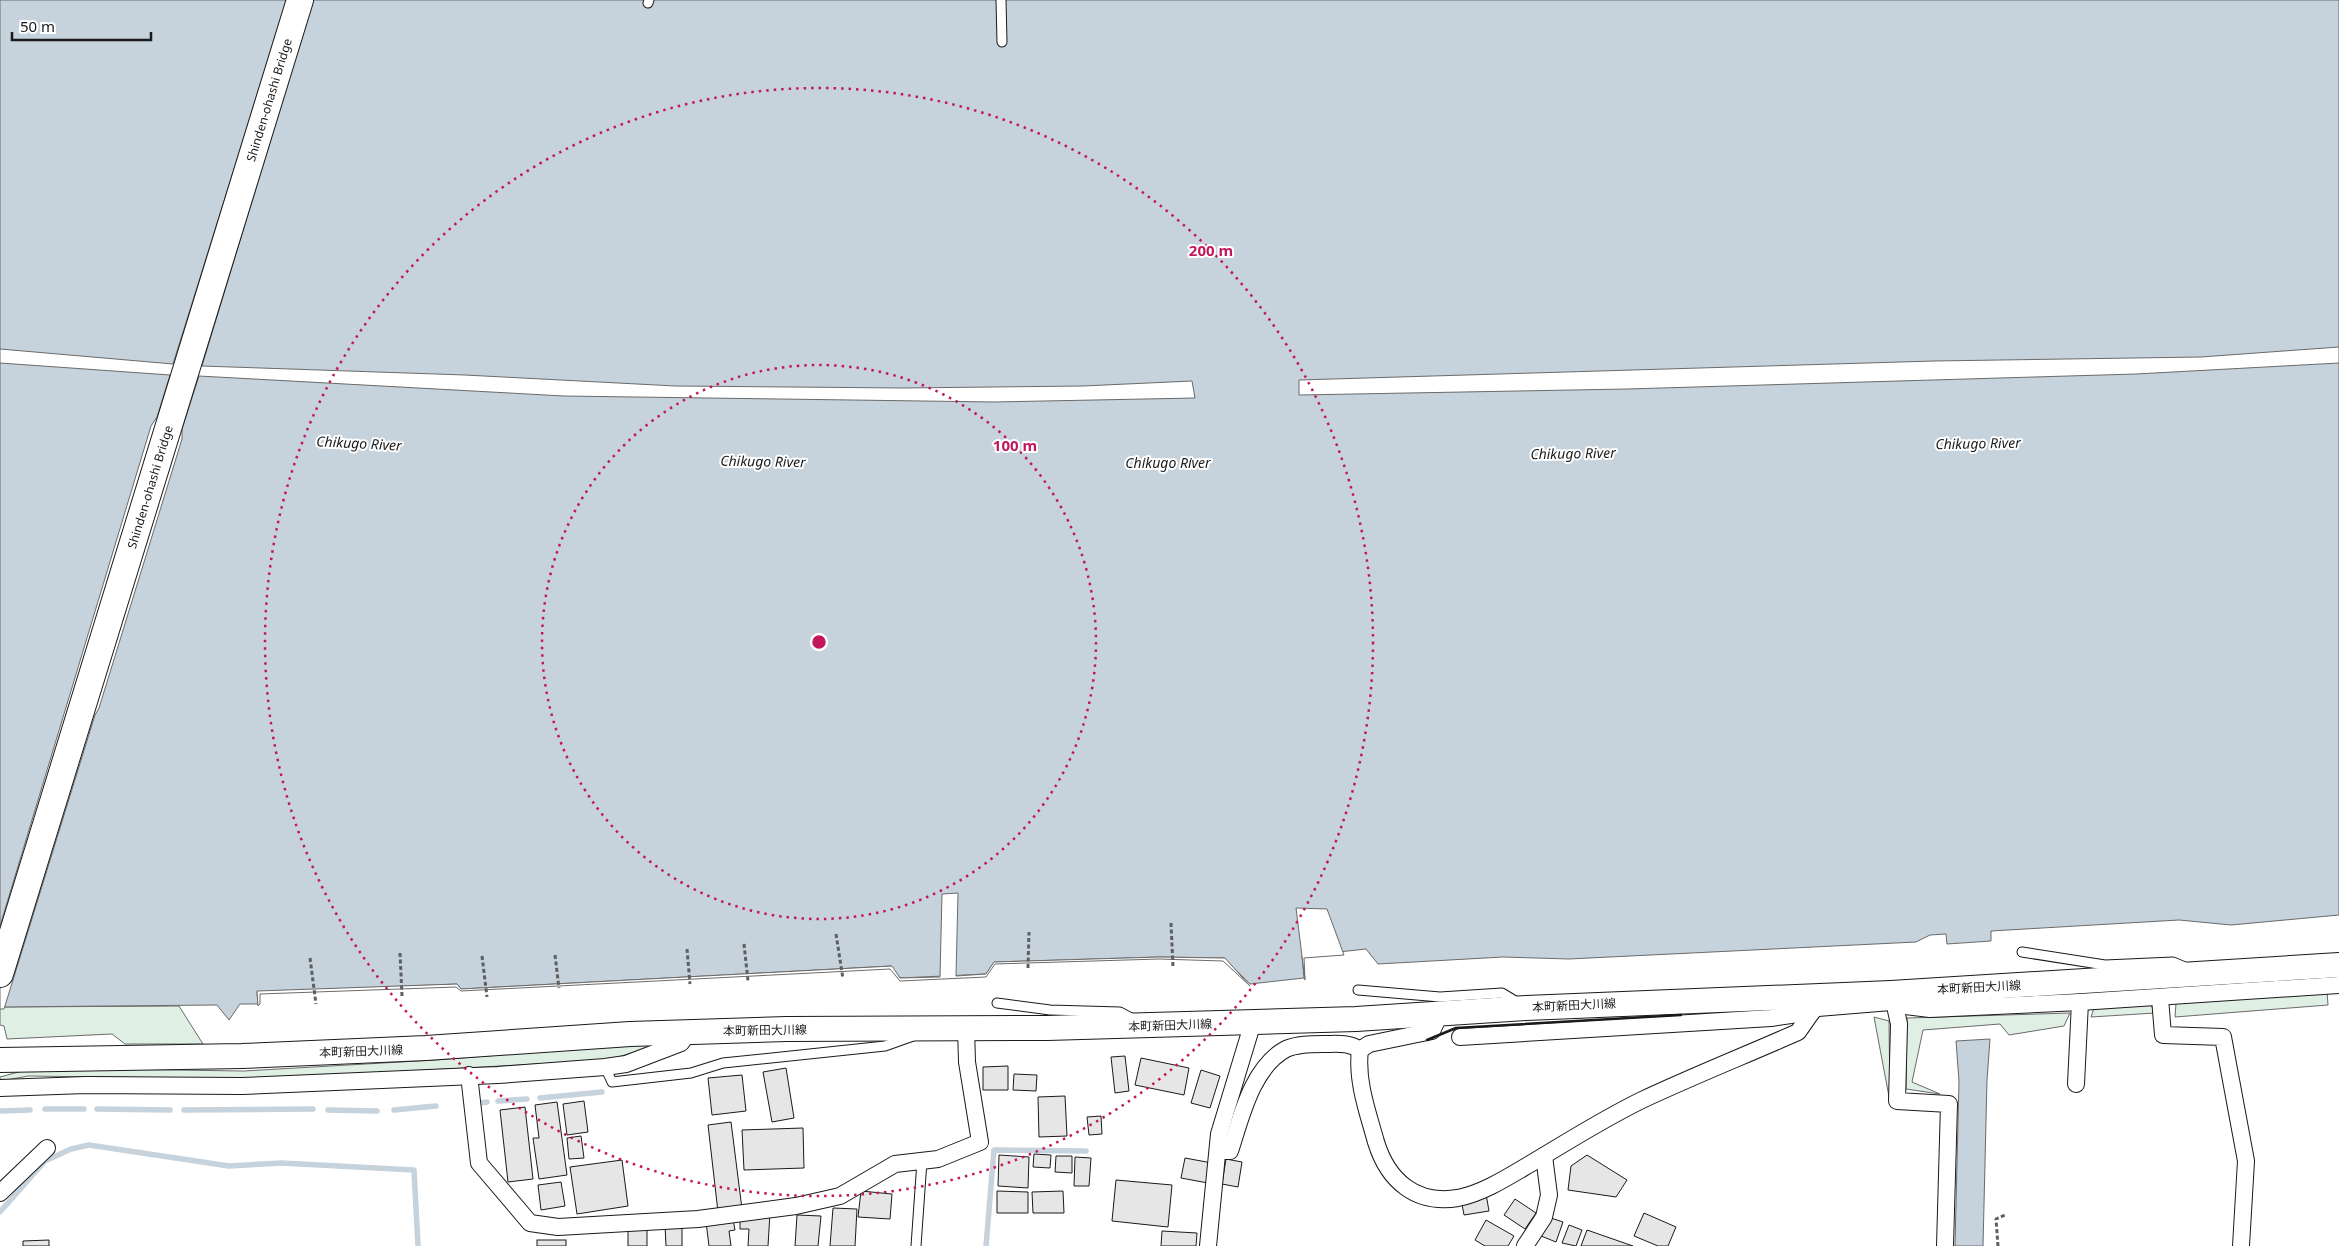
<svg xmlns="http://www.w3.org/2000/svg" width="2339" height="1246" font-family="'Noto Sans','Noto Sans JP',sans-serif">
<rect width="100%" height="100%" fill="#fff"/>
<g fill="#e0efe3" stroke="#6a6a6a">
<polygon points="2327,991 2328,1005 2175,1017 2176,1003"/>
<polygon points="2150,1003 2155,1013 2091,1017 2094,1008"/>
<polygon points="179,1006 203,1044 125,1044 112,1034 7,1039 4,1026 0,1025 0,1007"/>
<polygon points="2070,1013 2064,1026 2009,1035 2000,1024 1923,1030 1912,1082 1940,1094 1906,1089 1907,1018"/>
<polygon points="1874,1017 1889,1021 1890,1102"/>
<polygon points="669,1042 608,1060 428,1070 246,1079 29,1076 0,1081 0,1077 33,1068 244,1071 435,1060"/>
</g>
<g fill="#c6d2dc" stroke="#6a6a6a">
<polygon points="0,0 2339,0 2339,915 2231,925 2179,920 1991,931 1991,941 1947,944 1946,934 1930,935 1916,942 1569,959 1503,957 1378,964 1366,949 1302,956 1304,978 1250,984 1224,958 1159,957 994,962 986,974 900,978 891,966 461,989 457,984 257,992 258,1004 240,1004 229,1020 217,1005 0,1007"/>
<polygon points="1990,1039 1987,1080 1983,1246 1955,1246 1959,1081 1956,1041"/>
</g>
<g fill="#fff" stroke="#6a6a6a">
<polygon points="287,0 313,0 202,366 465,375 675,386 903,388 1083,386 1192,381 1195,398 994,402 564,396 199,376 182,429 182,439 99,708 95,715 4,1009 0,1009 0,926 151,426 157,417 170,375 0,363 0,349 173,364"/>
<polygon points="2339,347 2339,363 2136,374 1627,389 1299,395 1299,380 1934,361 2201,357"/>
<polygon points="958,893 956,976 986,974 994,962 1159,957 1225,958 1250,986 1223,961 1159,959 995,964 986,977 900,981 890,969 461,991 456,987 260,994 260,1004 258,1006 257,991 457,984 461,989 892,966 900,978 940,977 942,894"/>
<polygon points="1296,908 1327,909 1344,955 1304,958 1305,980"/>
</g>
<g fill="none" stroke-linecap="round" stroke-linejoin="round">
<g stroke="#c6d2dc" stroke-width="5.5">
<polyline points="540,1098 602,1092"/>
<polyline points="498,1101 527,1099"/>
<polyline points="480,1103 487,1102"/>
<polyline points="45,1109 84,1109"/>
<polyline points="97,1109 170,1110"/>
<polyline points="184,1110 313,1109"/>
<polyline points="328,1110 377,1111"/>
<polyline points="394,1110 436,1106"/>
<polyline points="0,1111 30,1110"/>
<polyline points="0,1212 45,1161 71,1149 89,1145 229,1166 281,1163 414,1170 418,1246"/>
<polyline points="986,1246 994,1150 1086,1151"/>
</g>
</g>
<g fill="#e6e6e6" stroke="#1a1a1a">
<polygon points="1125,1056 1129,1091 1115,1093 1111,1057"/>
<polygon points="1141,1058 1189,1068 1184,1095 1135,1085"/>
<polygon points="1008,1066 1008,1090 983,1090 983,1067"/>
<polygon points="786,1068 794,1118 772,1122 763,1072"/>
<polygon points="1201,1070 1220,1076 1210,1108 1191,1103"/>
<polygon points="1014,1074 1037,1075 1036,1091 1013,1090"/>
<polygon points="742,1075 746,1111 712,1115 708,1078"/>
<polygon points="1065,1096 1067,1136 1039,1137 1038,1097"/>
<polygon points="584,1101 588,1132 567,1135 563,1104"/>
<polygon points="557,1102 567,1175 539,1179 533,1138 539,1138 535,1105"/>
<polygon points="525,1107 533,1179 508,1182 500,1110"/>
<polygon points="1101,1116 1102,1134 1089,1135 1087,1117"/>
<polygon points="731,1122 742,1209 718,1212 708,1125"/>
<polygon points="803,1128 804,1168 744,1170 742,1130"/>
<polygon points="581,1136 584,1158 569,1159 567,1138"/>
<polygon points="1034,1154 1051,1155 1050,1168 1033,1167"/>
<polygon points="999,1155 1029,1157 1028,1188 998,1186"/>
<polygon points="1587,1155 1627,1180 1616,1197 1568,1190 1571,1166"/>
<polygon points="1056,1156 1072,1156 1072,1173 1055,1172"/>
<polygon points="1075,1157 1091,1158 1089,1186 1074,1186"/>
<polygon points="1185,1158 1212,1163 1208,1183 1181,1178"/>
<polygon points="1226,1159 1242,1162 1238,1187 1222,1184"/>
<polygon points="622,1160 628,1206 577,1214 570,1167"/>
<polygon points="1116,1180 1172,1185 1168,1227 1112,1221"/>
<polygon points="561,1182 565,1206 541,1210 538,1185"/>
<polygon points="861,1191 892,1194 890,1219 858,1217"/>
<polygon points="997,1191 1028,1192 1028,1213 997,1213"/>
<polygon points="1063,1191 1064,1213 1033,1213 1032,1192"/>
<polygon points="1486,1194 1489,1211 1464,1215 1461,1199"/>
<polygon points="1515,1199 1536,1213 1525,1229 1504,1215"/>
<polygon points="833,1208 857,1209 855,1246 830,1246"/>
<polygon points="770,1213 768,1246 748,1246 749,1229 740,1229 740,1218"/>
<polygon points="1644,1213 1676,1227 1668,1246 1658,1246 1634,1236"/>
<polygon points="797,1215 821,1216 818,1246 795,1246"/>
<polygon points="1548,1217 1563,1222 1556,1242 1541,1236"/>
<polygon points="733,1219 735,1230 729,1231 731,1246 709,1246 706,1222"/>
<polygon points="1486,1220 1514,1236 1508,1246 1485,1246 1475,1240"/>
<polygon points="665,1225 682,1225 682,1246 666,1246"/>
<polygon points="1569,1225 1582,1230 1576,1246 1562,1243"/>
<rect x="628" y="1228" width="19" height="18"/>
<polygon points="1587,1230 1633,1246 1581,1246"/>
<polygon points="1162,1231 1197,1233 1196,1246 1161,1246"/>
<polygon points="49,1240 49,1246 23,1246 23,1241"/>
<rect x="537" y="1240" width="29" height="6"/>
</g>
<g fill="none" stroke-linecap="round" stroke-linejoin="round">
<g stroke="#1a1a1a" stroke-width="11">
<g id="service">
<polyline points="1001,0 1002,42"/>
<polyline points="648,3 649,0"/>
<polyline points="2022,952 2105,965 2173,962 2185,967"/>
<polyline points="1358,990 1440,997 1502,993 1517,1002"/>
<polyline points="997,1003 1050,1010 1120,1012 1133,1019"/>
<polyline points="1812,1012 1897,1005"/>
<polyline points="605,1067 612,1082 691,1073 723,1063 885,1046 913,1036"/>
<polyline points="916,1246 922,1161"/>
</g>
</g>
<g stroke="#1a1a1a" stroke-width="18">
<g id="minor">
<polyline points="1893,997 1899,1024 1897,1101 1949,1104 1945,1246"/>
<polyline points="2160,998 2163,1035 2223,1037 2246,1161 2241,1246"/>
<polyline points="1897,1005 1930,1009 2080,1002 2339,985"/>
<path d="M1440 1014 1432 1031 1369 1044 1360 1050C1356 1081 1368 1113 1376 1142 1388 1181 1416 1205 1458 1198 1483 1193 1508 1177 1530 1164 1567 1142 1603 1119 1642 1100 1693 1076 1746 1055 1798 1032L1812 1012 1818 996"/>
<polyline points="1460,1037 1771,1018 1812,1012"/>
<polyline points="469,1075 479,1163 530,1223 558,1227 698,1219 796,1206 840,1196 895,1164 938,1159 980,1142 967,1062 966,1028"/>
<polyline points="2076,1084 2080,1002"/>
<polyline points="0,1088 86,1085 242,1086 498,1075 605,1067 626,1064 681,1043 689,1032"/>
<path d="M1219 1151H1230C1241 1118 1252 1067 1286 1049 1297 1044 1311 1044 1323 1044 1337 1044 1349 1042 1360 1050"/>
<polyline points="0,1193 47,1148"/>
<polyline points="1208,1246 1219,1134 1253,1022"/>
<polyline points="1525,1246 1544,1217 1549,1195 1544,1156"/>
</g>
</g>
<g stroke="#1a1a1a" stroke-width="26">
<polyline id="secondary" points="0,1060 242,1056 426,1048 630,1034 787,1029 1047,1028 1356,1019 1526,1008 1891,993 2339,965"/>
</g>
<g stroke="#1a1a1a" stroke-width="28">
<polyline id="primary" points="0,974 300,0"/>
</g>
<g stroke="#5f5f5f" stroke-width="3" stroke-dasharray="4 2.5" stroke-linecap="butt">
<polyline points="1171,923 1173,967"/>
<polyline points="836,934 843,979"/>
<polyline points="744,944 748,981"/>
<polyline points="687,949 690,984"/>
<polyline points="400,953 402,996"/>
<polyline points="555,955 559,988"/>
<polyline points="482,956 487,997"/>
<polyline points="310,958 316,1004"/>
<polyline points="1028,968 1029,932"/>
<polyline points="1998,1246 1996,1219 2005,1215"/>
</g>
<use href="#service" stroke="#fff" stroke-width="9"/>
<use href="#minor" stroke="#fff" stroke-width="16"/>
<use href="#secondary" stroke="#fff" stroke-width="24"/>
<use href="#primary" stroke="#fff" stroke-width="26"/>
<polyline stroke="#1a1a1a" stroke-width="2.5" points="1427,1040 1456,1028 1681,1015"/>
</g>
<g fill="none" stroke="#c2185b" stroke-width="2.5" stroke-dasharray="2.5 5">
<circle cx="819" cy="642" r="277"/>
<circle cx="819" cy="642" r="554"/>
</g>
<g text-anchor="middle" dominant-baseline="central" stroke-width="4" stroke-linejoin="round" paint-order="stroke">
<g font-size="12" fill="#1a1a1a" stroke="#fff">
<text transform="translate(269 100) rotate(-73)">Shinden-ohashi Bridge</text>
<text transform="translate(150 487) rotate(-73)">Shinden-ohashi Bridge</text>
<text transform="translate(1979 987) rotate(-3)">本町新田大川線</text>
<text transform="translate(1574 1005) rotate(-3)">本町新田大川線</text>
<text transform="translate(1170 1025) rotate(-2)">本町新田大川線</text>
<text transform="translate(765 1030) rotate(-1)">本町新田大川線</text>
<text transform="translate(361 1051) rotate(-2)">本町新田大川線</text>
</g>
<g font-size="14" font-style="italic" fill="#1a1a1a" stroke="#fff">
<text transform="translate(359 443) rotate(3)">Chikugo River</text>
<text transform="translate(1978 443) rotate(-1)">Chikugo River</text>
<text transform="translate(1573 453) rotate(-1)">Chikugo River</text>
<text transform="translate(763 461) rotate(1)">Chikugo River</text>
<text x="1168" y="462">Chikugo River</text>
</g>
</g>
<circle cx="819" cy="642" r="8" fill="#c2185b" stroke="#fff" stroke-width="2.5"/>
<g font-size="15" text-anchor="middle" font-weight="bold" fill="#c2185b" stroke="#fff" stroke-width="4" stroke-linejoin="round" paint-order="stroke">
<text x="1211" y="256">200 m</text>
<text x="1015" y="451">100 m</text>
</g>
<path d="M12 32v8h139v-8" fill="none" stroke="#1a1a1a" stroke-width="2.5"/>
<text x="20" y="32" font-size="15" fill="#1a1a1a" stroke="#ffffff" stroke-width="4" paint-order="stroke">50 m</text>
</svg>
